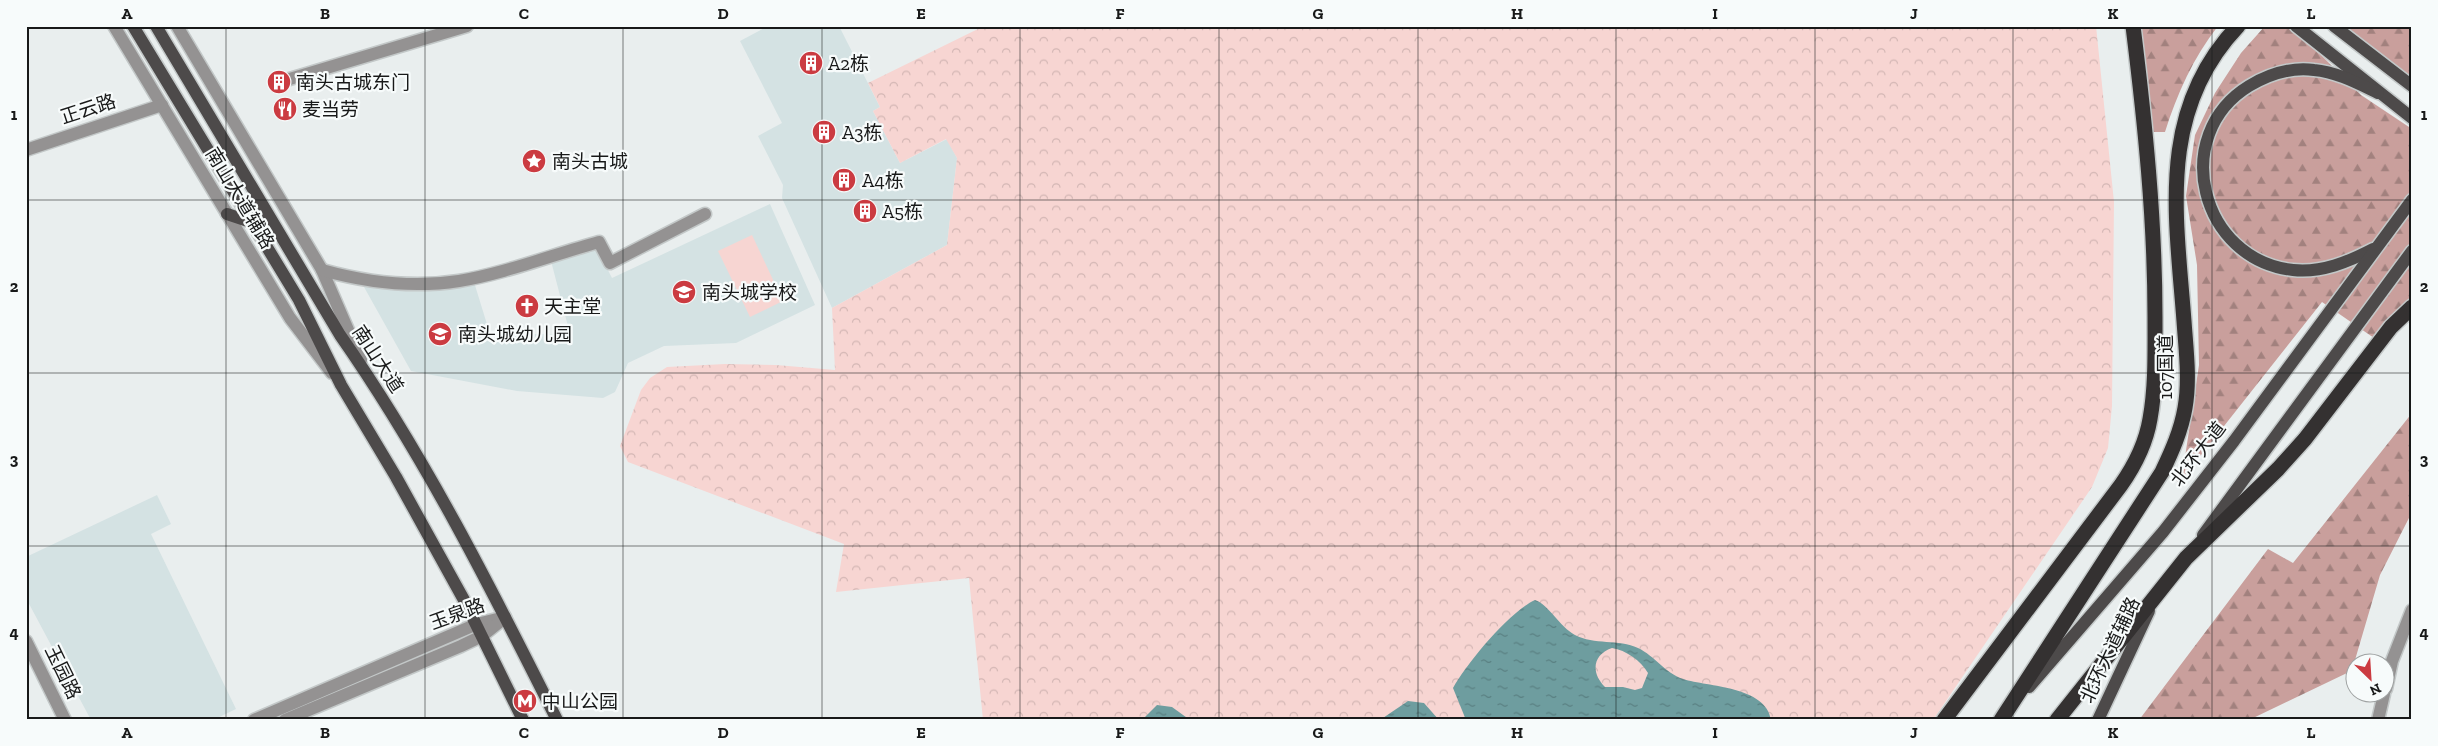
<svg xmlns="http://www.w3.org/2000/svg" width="2438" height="746" font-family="'Zilla Slab','Noto Sans SC',serif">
<defs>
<pattern id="forest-firs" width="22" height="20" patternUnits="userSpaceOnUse" patternTransform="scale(1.25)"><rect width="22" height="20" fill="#c99f9c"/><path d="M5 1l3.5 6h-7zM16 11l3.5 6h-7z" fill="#a2817e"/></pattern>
<pattern id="park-crowns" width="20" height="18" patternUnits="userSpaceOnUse" patternTransform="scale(1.25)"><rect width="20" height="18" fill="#f7d5d2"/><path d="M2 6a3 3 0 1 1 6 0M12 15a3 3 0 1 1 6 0" fill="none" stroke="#d3b6b4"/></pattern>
<pattern id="water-ripples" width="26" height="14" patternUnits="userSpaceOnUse" patternTransform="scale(1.25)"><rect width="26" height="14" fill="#6e9d9f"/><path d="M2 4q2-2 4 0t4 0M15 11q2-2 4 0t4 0" fill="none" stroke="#597f81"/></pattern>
</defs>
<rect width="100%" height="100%" fill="#e9eeee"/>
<g fill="#d4e2e3">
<polygon points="768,26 839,26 880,107 873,111 900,163 947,139 957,158 947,245 832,308 782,198 783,185 758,136 782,123 740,41"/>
<polygon points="770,204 815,305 736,343 664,346 628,363 615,392 603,398 517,391 411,371 364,287 408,290 440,289 474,282 490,334 570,334 551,261 596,247 612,278"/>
<polygon points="157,495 171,524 151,534 236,709 213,720 91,720 27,600 26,557"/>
</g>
<polygon fill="#f7d5d2" points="752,235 783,301 750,317 718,251"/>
<g fill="url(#forest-firs)">
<path d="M2138 26H2218C2193 58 2177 94 2165 132H2151Z"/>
<polygon points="2265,26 2286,26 2322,56 2361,95 2412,129 2412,298 2405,302 2374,338 2322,302 2179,483 2174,478 2185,457 2199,365 2197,265 2186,196 2195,135 2215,93 2241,53"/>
<polygon points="2343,26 2412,26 2412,79"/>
<polygon points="2412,413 2412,512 2380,575 2355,660 2347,673 2249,720 2139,720 2268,549 2293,563"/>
</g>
<polygon fill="url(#park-crowns)" points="984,26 2096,26 2114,202 2112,406 2108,448 2092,487 1933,720 983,720 969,578 836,592 844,544 628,462 620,446 641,390 650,378 667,367 725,364 776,365 835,370 832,308 947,245 957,158 946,139 900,163 873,111 880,107 868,83"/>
<g fill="url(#water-ripples)" fill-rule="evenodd">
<path d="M1535 600C1548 604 1560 627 1575 635 1594 645 1619 639 1638 648 1655 656 1665 673 1683 679 1708 687 1766 686 1771 720H1466L1453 688C1467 663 1509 612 1535 600ZM1612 648C1626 650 1641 661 1648 673L1642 688 1635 690 1623 687H1605C1591 673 1592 655 1612 648Z"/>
<polygon points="1408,701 1424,703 1439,720 1380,720"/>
<polygon points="1157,705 1172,707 1190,720 1142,720"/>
</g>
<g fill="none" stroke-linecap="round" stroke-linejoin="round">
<g stroke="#c3c8c8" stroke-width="15">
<g id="minor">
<polyline points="114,26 290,318 332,373"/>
<polyline points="177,26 322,270 361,360"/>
<polyline points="283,81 467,26"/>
<polyline points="26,150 162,105"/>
<path d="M322 270C365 282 414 288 459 281 503 274 555 254 599 242L610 263 705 214"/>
<polyline points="26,641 65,720"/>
<polyline points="2386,689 2392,661 2412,610"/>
<polyline points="254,720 477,624 505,617"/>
<polyline points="285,720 461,646 482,636 502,620"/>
<polyline points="2378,720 2384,694"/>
</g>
</g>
<g stroke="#c3c8c8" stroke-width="15">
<g id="major">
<polyline points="133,26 299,300 341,385 396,477 464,600 523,720"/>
<path d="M156 26 340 335C424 455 491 588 557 720"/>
<polyline points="2296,26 2412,118"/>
<polyline points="2334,26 2412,86"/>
<polyline points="227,214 251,222"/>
<path d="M2373 249C2348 262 2322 273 2293 270 2200 260 2169 135 2249 86 2269 74 2291 67 2314 70 2337 72 2359 84 2378 93"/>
<polyline points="2203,535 2412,251"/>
<polyline points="2029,687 2163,532 2234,441 2412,200"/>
<polyline points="2098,720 2149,611"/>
</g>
</g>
<g stroke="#c3c8c8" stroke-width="18">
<g id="highway">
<path d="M1944 720 2121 485C2135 465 2146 443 2150 419 2156 386 2155 351 2155 317 2155 219 2145 123 2133 26"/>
<path d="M2001 720 2162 472C2172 451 2181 431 2185 408 2190 379 2186 350 2184 321 2176 215 2157 111 2238 26"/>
<polyline points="2057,720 2186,558 2278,469 2305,439 2391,327 2412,307"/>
</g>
</g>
<use href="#minor" stroke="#949292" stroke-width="12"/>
<use href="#major" stroke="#4d4a4a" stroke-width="12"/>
<use href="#highway" stroke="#343131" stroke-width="15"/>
</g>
<path fill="none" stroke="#181919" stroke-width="1" stroke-opacity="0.55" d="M226 26V720M425 26V720M623 26V720M822 26V720M1020 26V720M1219 26V720M1418 26V720M1616 26V720M1815 26V720M2013 26V720M2212 26V720M26 200H2412M26 373H2412M26 546H2412"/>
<defs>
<g id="building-disc" transform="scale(1.25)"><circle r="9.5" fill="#cb3b41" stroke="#f7fbfb"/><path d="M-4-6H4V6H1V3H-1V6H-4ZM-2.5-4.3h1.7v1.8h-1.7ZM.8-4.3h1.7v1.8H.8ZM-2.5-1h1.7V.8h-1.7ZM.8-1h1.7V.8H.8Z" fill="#fff"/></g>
<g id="restaurant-disc" transform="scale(1.25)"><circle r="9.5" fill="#cb3b41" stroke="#f7fbfb"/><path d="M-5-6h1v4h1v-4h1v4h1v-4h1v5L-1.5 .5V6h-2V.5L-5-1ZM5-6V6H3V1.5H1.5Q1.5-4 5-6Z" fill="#fff"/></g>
<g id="sight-disc" transform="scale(1.25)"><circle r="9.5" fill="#cb3b41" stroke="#f7fbfb"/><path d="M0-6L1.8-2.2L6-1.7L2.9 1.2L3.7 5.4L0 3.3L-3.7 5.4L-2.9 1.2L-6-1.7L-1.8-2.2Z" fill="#fff"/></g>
<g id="school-disc" transform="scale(1.25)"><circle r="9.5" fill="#cb3b41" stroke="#f7fbfb"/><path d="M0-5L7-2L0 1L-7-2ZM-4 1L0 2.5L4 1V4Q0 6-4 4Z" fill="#fff"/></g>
<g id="church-disc" transform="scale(1.25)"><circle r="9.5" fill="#cb3b41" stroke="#f7fbfb"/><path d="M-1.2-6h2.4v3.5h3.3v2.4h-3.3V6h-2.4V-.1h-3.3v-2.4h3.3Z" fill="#fff"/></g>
<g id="metro-disc" transform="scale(1.25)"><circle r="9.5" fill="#cb3b41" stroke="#f7fbfb"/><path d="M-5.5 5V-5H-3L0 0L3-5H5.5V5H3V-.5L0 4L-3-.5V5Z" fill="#fff"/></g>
</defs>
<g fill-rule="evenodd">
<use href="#building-disc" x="811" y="63"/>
<use href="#building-disc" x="279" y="82"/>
<use href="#restaurant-disc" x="285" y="109"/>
<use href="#building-disc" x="824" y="132"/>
<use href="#sight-disc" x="534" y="161"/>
<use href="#building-disc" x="844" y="180"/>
<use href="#building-disc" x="865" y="211"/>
<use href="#school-disc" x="684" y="292"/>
<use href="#church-disc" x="527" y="306"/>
<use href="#school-disc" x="440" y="334"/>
<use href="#metro-disc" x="525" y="701"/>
</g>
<g text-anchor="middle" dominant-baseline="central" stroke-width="4.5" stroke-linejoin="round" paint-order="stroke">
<g font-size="19" fill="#181919" stroke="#f7fbfb" text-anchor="start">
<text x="828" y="63">A2栋</text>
<text x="296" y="82">南头古城东门</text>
<text x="302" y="109">麦当劳</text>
<text x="842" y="132">A3栋</text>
<text x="552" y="161">南头古城</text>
<text x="862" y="180">A4栋</text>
<text x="882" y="211">A5栋</text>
<text x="702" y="292">南头城学校</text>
<text x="544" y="306">天主堂</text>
<text x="458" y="334">南头城幼儿园</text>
<text x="542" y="701">中山公园</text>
</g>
<g font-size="19" fill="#181919" stroke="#f7fbfb">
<text transform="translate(88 109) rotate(-18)">正云路</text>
<text transform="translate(240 198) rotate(59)">南山大道辅路</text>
<text transform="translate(378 359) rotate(57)">南山大道</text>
<text transform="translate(2165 367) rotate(-90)">107国道</text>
<text transform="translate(2198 454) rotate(-52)">北环大道</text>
<text transform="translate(457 614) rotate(-20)">玉泉路</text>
<text transform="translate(2110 650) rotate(-65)">北环大道辅路</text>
<text transform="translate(63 672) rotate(64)">玉园路</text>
</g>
</g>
<rect width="2438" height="746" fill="none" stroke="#f7fbfb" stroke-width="55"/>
<g transform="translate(2370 678) rotate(155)"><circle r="24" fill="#f7fbfb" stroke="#9ea1a1"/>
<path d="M0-4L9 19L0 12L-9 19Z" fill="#cb3b41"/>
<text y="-8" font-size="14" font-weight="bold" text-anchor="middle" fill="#181919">N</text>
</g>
<rect x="28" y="28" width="2382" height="690" fill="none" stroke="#181919" stroke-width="2"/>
<g font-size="16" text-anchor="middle" font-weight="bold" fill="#181919">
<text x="127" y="19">A</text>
<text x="325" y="19">B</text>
<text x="524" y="19">C</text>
<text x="723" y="19">D</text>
<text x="921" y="19">E</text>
<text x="1120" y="19">F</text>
<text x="1318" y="19">G</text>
<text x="1517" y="19">H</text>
<text x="1715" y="19">I</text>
<text x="1914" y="19">J</text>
<text x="2113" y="19">K</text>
<text x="2311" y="19">L</text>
<text x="14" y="120">1</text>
<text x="2424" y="120">1</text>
<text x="14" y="292">2</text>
<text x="2424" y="292">2</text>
<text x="14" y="465">3</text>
<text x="2424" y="465">3</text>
<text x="14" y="638">4</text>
<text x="2424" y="638">4</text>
<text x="127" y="738">A</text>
<text x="325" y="738">B</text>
<text x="524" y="738">C</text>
<text x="723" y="738">D</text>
<text x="921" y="738">E</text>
<text x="1120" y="738">F</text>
<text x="1318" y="738">G</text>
<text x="1517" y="738">H</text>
<text x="1715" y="738">I</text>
<text x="1914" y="738">J</text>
<text x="2113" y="738">K</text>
<text x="2311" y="738">L</text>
</g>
</svg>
